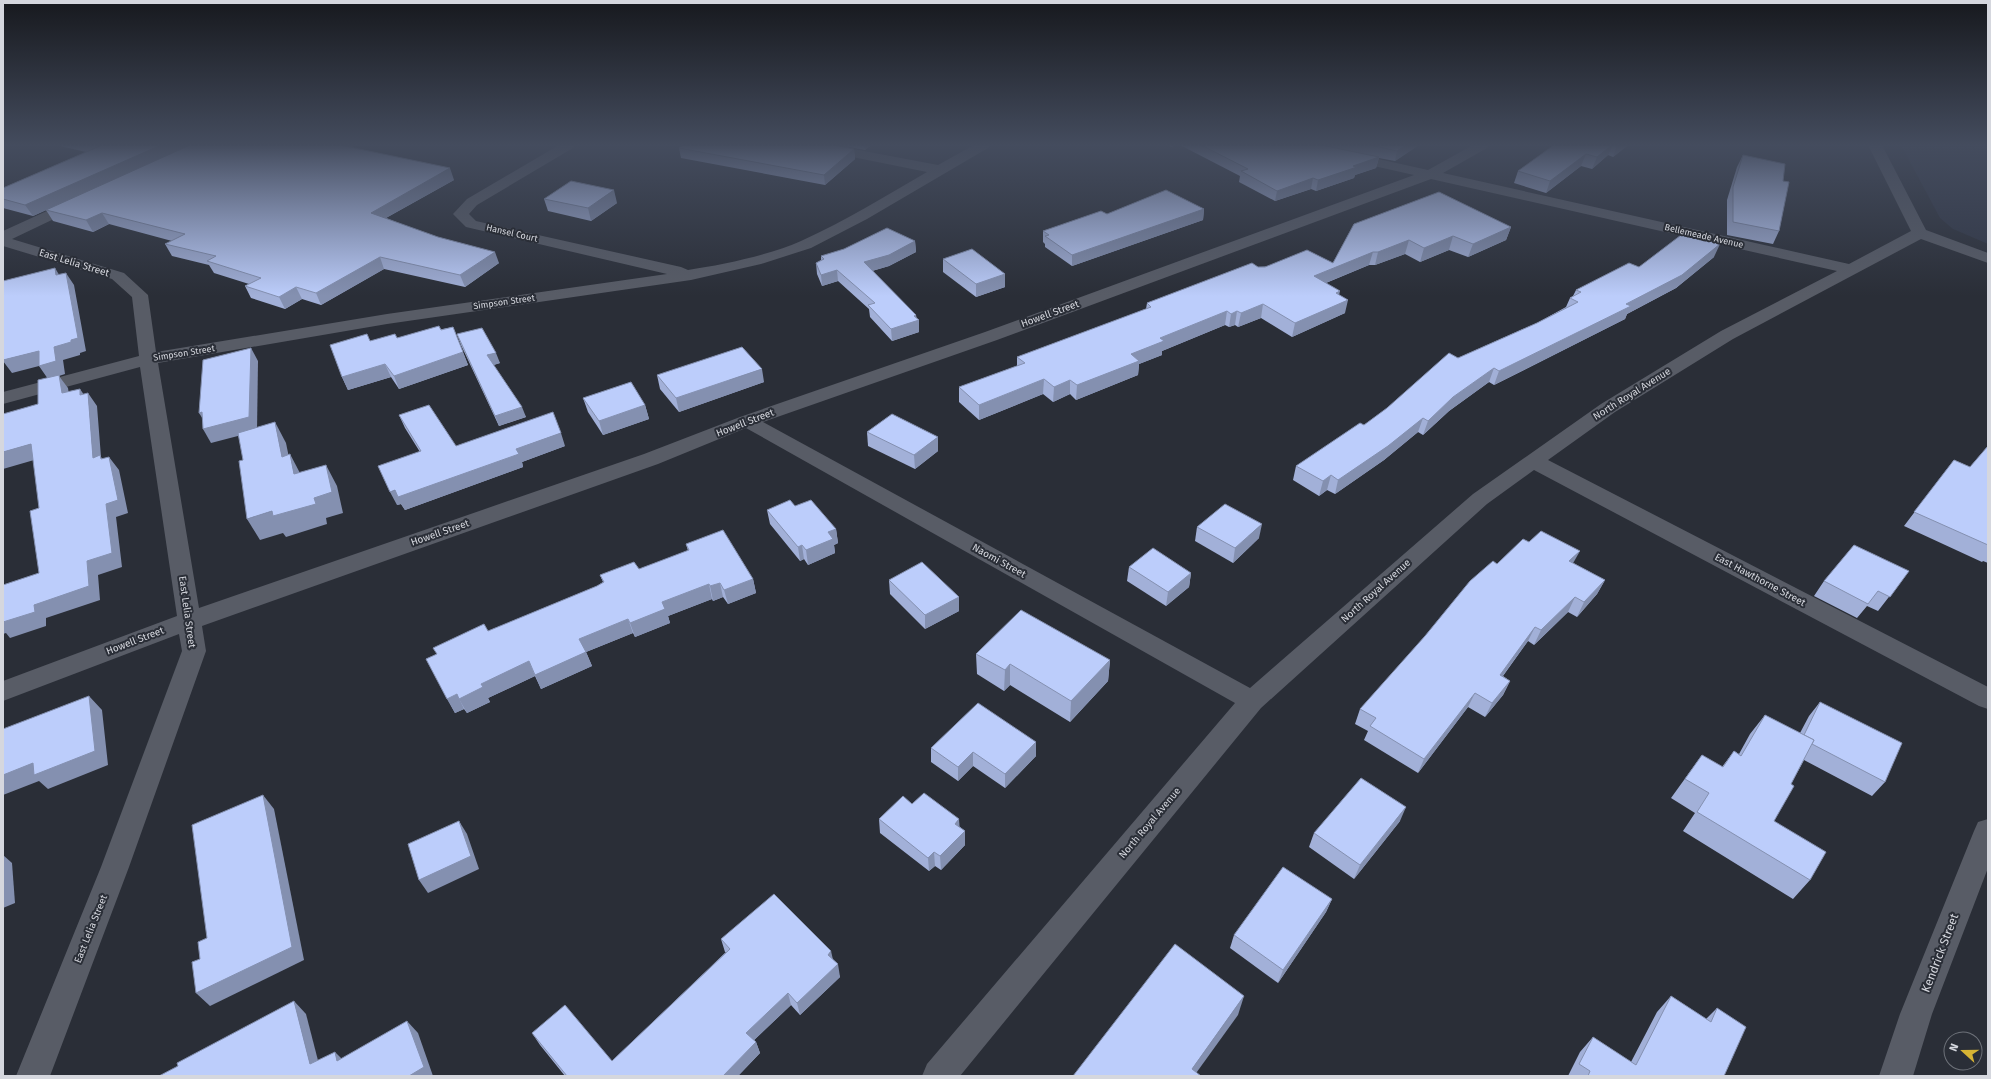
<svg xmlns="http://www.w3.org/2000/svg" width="1991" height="1079" font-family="'Fira Sans',sans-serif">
<rect width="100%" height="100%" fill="#2a2e37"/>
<polygon fill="#303645" points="1901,145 1988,145 1988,244 1953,229 1940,218"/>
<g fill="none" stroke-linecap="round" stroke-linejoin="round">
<g fill="#585c66" fill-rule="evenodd">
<path d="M559 145H575L573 148 477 205 469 214 476 221 681 267 688 270C722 265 770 255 801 241 845 221 886 196 927 172L813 149 808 148 806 145H832L938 165 974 145H990L988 148 867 219 811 248 761 264 691 280 387 324 158 363 199 608 644 454 740 417 985 332 1414 175 1294 148 1292 145H1315L1428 170 1473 145H1489L1487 148 1443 173 1849 264 1911 231 1868 145H1882L1926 230 1988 253V263L1921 239 1733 339 1615 412 1548 460 1988 687V709L1979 706 1534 470 1487 504 1261 708 960 1076H922L927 1064 1235 703 746 428 658 464 202 626 206 651 129 867 50 1076H16L101 867 182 651 179 634 3 701V681L177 616 140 367 3 404V392L139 356 132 297 112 279 3 246V231L71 200H81L83 203 81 206 12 239 124 273 148 295 156 352 387 314 667 274 466 227 453 214 467 199ZM1431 179 1837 271 1721 331 1601 404 1473 494 1250 688 763 422 997 340Z"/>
<polygon points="1988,819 1988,868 1932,1014 1913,1076 1879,1076 1900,1014 1974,831 1978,822"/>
</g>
</g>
<g fill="#a2b0d8">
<polygon points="56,145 355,145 351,147 454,180 386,218 499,263 465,287 384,269 321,305 302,299 285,309 251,298 245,286 249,284 214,273 209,265 172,256 165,244 172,241 109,224 93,232 53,221 46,210 147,164 33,216 3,208 3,188 86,152"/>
<polygon points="838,145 871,145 865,150"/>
<polygon points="1165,145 1176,145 1172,147"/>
<polygon points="1180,145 1419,145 1395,161 1379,158 1376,168 1355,175 1354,178 1316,191 1311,189 1275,201 1239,182 1240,176"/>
<polygon points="1554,145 1628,145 1613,157 1608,155 1592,169 1581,166 1546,193 1514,183 1518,171"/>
<polygon points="679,148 854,149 855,159 825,185 681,158"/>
<polygon points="1743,155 1783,181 1779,231 1773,244 1727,235 1727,200 1737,167"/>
<polygon points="544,199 617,203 591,221 548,211"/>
<polygon points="1204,209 1203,220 1072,266 1045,247 1045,244 1043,242 1043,231 1107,214"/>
<polygon points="1354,224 1511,227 1506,240 1468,257 1449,250 1420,262 1405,254 1375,265 1369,265 1326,283 1339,295 1345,313 1292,337 1261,318 1238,327 1235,325 1229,327 1225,325 1162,351 1162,355 1139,364 1138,375 1076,400 1070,394 1053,402 1043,394 979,420 959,402 959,387 1017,366 1017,357 1146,309 1147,303 1258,267 1333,263"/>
<polygon points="915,241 916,252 889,266 872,271 916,315 919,332 892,341 870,317 869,309 838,281 822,286 817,274 816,263 821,260 821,256"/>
<polygon points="1714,257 1676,288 1627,314 1625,319 1494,385 1489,382 1449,411 1423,435 1418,432 1384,460 1335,494 1327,490 1319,496 1293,480 1296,466 1364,425 1458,358 1537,323 1566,307 1570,298 1573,296 1576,290 1639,267"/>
<polygon points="943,259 1005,274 1005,287 976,297 943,272"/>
<polygon points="453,327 468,365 399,389 391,377 348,390 342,377 370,341 397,338"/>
<polygon points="457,334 500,363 493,365 526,417 499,426 461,345"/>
<polygon points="657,375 764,382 679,412 660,389"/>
<polygon points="583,398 645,405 649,419 603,435 588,412"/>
<polygon points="399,415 456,446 565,446 522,462 523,467 405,510 401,504 397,505 420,452 405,428"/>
<polygon points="867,432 938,451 915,469 868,446"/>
<polygon points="1988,446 1988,563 1983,561 1982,562 1904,526 1954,460 1970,467"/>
<polygon points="795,506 836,529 838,543 834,545 835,553 808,565 804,559 800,561 770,524 767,510"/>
<polygon points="1197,527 1259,538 1233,563 1195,541"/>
<polygon points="686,544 753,579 756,593 728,604 723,597 713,601 712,599 668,616 670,623 635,637 633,633 586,652 592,666 541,689 535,676 488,698 490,702 467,713 464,709 455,713 426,659 488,631 597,586 603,582 600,575 639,569 688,551"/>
<polygon points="1573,563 1605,580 1597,594 1577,617 1568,612 1534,645 1528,641 1503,676 1510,681 1503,695 1485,717 1468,707 1418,773 1364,740 1368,731 1355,724 1360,709 1497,564"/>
<polygon points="1129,567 1191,573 1189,587 1166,606 1127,581"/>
<polygon points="1909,571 1878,611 1867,606 1857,618 1814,596 1824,581"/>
<polygon points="889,580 959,597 959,611 925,629 890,594"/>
<polygon points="976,654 1110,660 1108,681 1070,722 1010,685 1004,691 977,674"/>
<polygon points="1820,702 1885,782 1872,796 1804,760 1791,784 1774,821 1810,880 1793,899 1683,831 1695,813 1671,798 1702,755 1722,767 1734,751 1739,754 1750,734 1765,715 1800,733 1809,716"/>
<polygon points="1036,742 1036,756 1005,788 973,766 958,781 931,762 931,748"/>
<polygon points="912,804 960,827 965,831 965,845 941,870 935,866 929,871 880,833 879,819"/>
<polygon points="1400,821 1354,879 1309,847 1314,833"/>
<polygon points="1332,899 1326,912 1278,983 1230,948 1234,935"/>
<polygon points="721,939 833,960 840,977 800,1015 791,1005 754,1040 756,1042 760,1053 738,1076 565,1076 540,1045 532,1033 612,1061 726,952 725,952"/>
<polygon points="1671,996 1706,1019 1717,1008 1724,1076 1568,1076 1580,1052 1593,1037 1631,1062 1657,1012"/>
</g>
<g fill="#8490b0">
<polygon points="161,145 190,145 33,216 25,205"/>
<polygon points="333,145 355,145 337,154"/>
<polygon points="864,145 871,145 865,150"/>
<polygon points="1406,145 1419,145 1395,161 1397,151"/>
<polygon points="1612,145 1613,145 1608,155 1592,169 1597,157"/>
<polygon points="1617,145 1628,145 1613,157"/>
<polygon points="854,149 855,159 825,185 824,175"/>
<polygon points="1586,154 1581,166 1546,193 1550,181"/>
<polygon points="1379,157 1376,168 1355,175 1354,178 1316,191 1318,180 1353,166"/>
<polygon points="450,168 454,180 375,224 371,213"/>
<polygon points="1313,178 1311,189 1275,201 1277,191"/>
<polygon points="614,190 617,203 591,221 588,208"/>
<polygon points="1204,209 1203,220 1072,266 1072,255"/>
<polygon points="102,213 109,224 93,232 86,220"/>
<polygon points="1511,227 1506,240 1468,257 1473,244"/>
<polygon points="1453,236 1449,250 1420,262 1424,248"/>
<polygon points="1409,240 1405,254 1375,265 1378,252"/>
<polygon points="915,241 916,252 889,266 865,273 864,262"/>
<polygon points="1720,244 1714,257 1676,288 1627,314 1625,319 1494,385 1499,371 1626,304"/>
<polygon points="495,252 499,263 465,287 460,275"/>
<polygon points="1373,252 1369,265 1311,289 1314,276"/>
<polygon points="380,257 384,269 321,305 316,293"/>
<polygon points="55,268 63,281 56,275"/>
<polygon points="837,270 838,281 822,286 821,275"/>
<polygon points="66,273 74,285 86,351 80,353 80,355 63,360 65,374 59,376 68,388 71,407 48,379 39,366 12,373 3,361 3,360 54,347"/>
<polygon points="1005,274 1005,287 976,297 976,284"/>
<polygon points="296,287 302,299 285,309 279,297"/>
<polygon points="1340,291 1337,304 1348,300 1345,313 1292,337 1295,323 1336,293"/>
<polygon points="1263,304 1261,318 1238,327 1241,313"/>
<polygon points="1227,311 1225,325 1162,351 1162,355 1139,364 1138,375 1076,400 1077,385 1131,354 1160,338"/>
<polygon points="1237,311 1235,325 1229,327 1231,314"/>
<polygon points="916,315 916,321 919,320 919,332 892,341 891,329"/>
<polygon points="251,348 258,361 257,431 211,443 203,429"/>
<polygon points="463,352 468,365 399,389 394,376"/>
<polygon points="496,353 500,363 491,366 487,355"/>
<polygon points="385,364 391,377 348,390 342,377"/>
<polygon points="1494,368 1489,382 1449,411 1423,435 1428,421 1453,397"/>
<polygon points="762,369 764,382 679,412 676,398"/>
<polygon points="1044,379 1043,394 979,420 979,405"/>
<polygon points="1070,380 1070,394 1053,402 1054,387"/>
<polygon points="80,389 89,402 80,395"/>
<polygon points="88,393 97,406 101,457 110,469 93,458"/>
<polygon points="645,405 649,419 603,435 599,421"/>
<polygon points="522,407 526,417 499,426 495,416"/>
<polygon points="202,412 208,427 199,413"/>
<polygon points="1423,418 1418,432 1384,460 1335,494 1338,480"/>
<polygon points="275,422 286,443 293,477 282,457"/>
<polygon points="561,433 565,446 522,462 523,467 405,510 401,504 397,505 390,492"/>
<polygon points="938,437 938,451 915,469 914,455"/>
<polygon points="31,444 41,458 3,469 3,452"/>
<polygon points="290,454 301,475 294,474"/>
<polygon points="109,457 119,470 128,513 116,517 122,567 98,575 100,600 46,618 46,626 10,638 6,633 3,634 3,622 34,605 87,561 106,504"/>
<polygon points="326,465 337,486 343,513 326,518 327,524 286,537 283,533 260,540 247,519 314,498"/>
<polygon points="1331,475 1327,490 1319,496 1323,481"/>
<polygon points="1262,524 1259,538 1233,563 1235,548"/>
<polygon points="836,529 838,543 834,545 835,553 808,565 806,550 828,532"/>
<polygon points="802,545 804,559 800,561 798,547"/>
<polygon points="1580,551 1572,565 1569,561"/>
<polygon points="1191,573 1189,587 1166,606 1168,592"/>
<polygon points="753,579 756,593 728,604 724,590"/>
<polygon points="1605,580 1597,594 1577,617 1584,602"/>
<polygon points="720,583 723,597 713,601 710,586"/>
<polygon points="709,584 712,599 668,616 670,623 635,637 630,623 662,602"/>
<polygon points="959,597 959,611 925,629 925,615"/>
<polygon points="1575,597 1568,612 1534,645 1541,630"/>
<polygon points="628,619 633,633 586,652 592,666 541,689 535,675 579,639"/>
<polygon points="1535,627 1528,641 1493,689 1500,675"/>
<polygon points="1110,660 1108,681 1070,722 1071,701"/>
<polygon points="529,661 535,676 488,698 490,702 467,713 459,699 481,684"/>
<polygon points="1010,664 1010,685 1004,691 1005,670"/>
<polygon points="1510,681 1503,695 1485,717 1492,703"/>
<polygon points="1475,693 1468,707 1418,773 1424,759"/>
<polygon points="457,694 464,709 455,713 447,699"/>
<polygon points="89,696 102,710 108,765 48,789 39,781 3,795 3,775"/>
<polygon points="1036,742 1036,756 1005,788 1005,774"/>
<polygon points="973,752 973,766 958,781 958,767"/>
<polygon points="263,795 274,809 304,960 210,1006 196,993"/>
<polygon points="1406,807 1400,821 1354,879 1360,865"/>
<polygon points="959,819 960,833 955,824"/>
<polygon points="459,821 467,834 479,869 428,893 419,880"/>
<polygon points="965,831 965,845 941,870 940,856"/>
<polygon points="934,852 935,866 929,871 928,858"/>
<polygon points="3,855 12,863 15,903 3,908"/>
<polygon points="1332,899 1326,912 1278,983 1283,970"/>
<polygon points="831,951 834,964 828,955"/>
<polygon points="838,964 840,977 800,1015 797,1003"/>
<polygon points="788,993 791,1005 750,1044 746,1033"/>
<polygon points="1244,996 1238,1015 1194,1076 1192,1069"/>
<polygon points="294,1001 306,1014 322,1076 310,1064"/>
<polygon points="407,1021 418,1033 433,1076 409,1076"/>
<polygon points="756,1042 760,1053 738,1076 723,1076"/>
<polygon points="335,1052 347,1064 337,1061"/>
</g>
<g fill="#bccdfb" stroke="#8490b0">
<polygon points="95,145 161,145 25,205 3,199 3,188 100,146"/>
<polygon points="190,145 340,145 450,168 371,213 438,237 495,252 460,275 380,257 316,293 296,287 279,297 245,286 261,278 207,261 216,256 165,244 185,234 102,213 86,220 46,210"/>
<polygon points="683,145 834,145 854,149 824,175 679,148"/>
<polygon points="1201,145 1321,145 1379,157 1353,166 1357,167 1318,180 1313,178 1277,191 1241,171 1248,169"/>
<polygon points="1370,145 1406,145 1397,151"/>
<polygon points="1554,145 1612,145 1597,157 1586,154 1550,181 1518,171"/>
<polygon points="1743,155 1785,164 1783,181 1789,182 1779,231 1733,222 1733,187"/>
<polygon points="571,181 614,190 588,208 544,199"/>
<polygon points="1166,190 1204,209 1072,255 1045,236 1049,235 1043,231 1101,211 1107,214"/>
<polygon points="1439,192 1511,227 1473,244 1453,236 1424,248 1409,240 1378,252 1373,252 1314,276 1340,291 1336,293 1348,300 1295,323 1263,304 1241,313 1237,311 1231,314 1227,311 1160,338 1164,341 1131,354 1139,361 1077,385 1070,380 1054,387 1044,379 979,405 959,387 1025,363 1017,357 1151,307 1147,303 1252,263 1258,267 1265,267 1307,250 1333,263 1354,224"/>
<polygon points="887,228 915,241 889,255 864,262 916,315 914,316 919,320 891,329 868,305 875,303 837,270 821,275 816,263 824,259 821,256 844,249"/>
<polygon points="1685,232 1720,244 1682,275 1626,304 1631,306 1499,371 1494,368 1453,397 1428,421 1423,418 1388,446 1338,480 1331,475 1323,481 1296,466 1360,423 1364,425 1387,408 1449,353 1458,358 1537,323 1578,302 1570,298 1581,292 1576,290 1629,263 1639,267"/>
<polygon points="972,249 1005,274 976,284 943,259"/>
<polygon points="55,268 56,275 66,273 78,338 71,340 71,342 54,347 56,361 39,366 39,351 3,360 3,281"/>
<polygon points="439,326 441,330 453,327 463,352 394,376 385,364 342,377 330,345 367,334 370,341 395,334 397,338"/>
<polygon points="482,328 496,353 487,355 522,407 495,416 457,334"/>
<polygon points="742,347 762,369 676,398 657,375"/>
<polygon points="251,348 249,417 203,429 202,412 199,413 203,360"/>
<polygon points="59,375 62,393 80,389 80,395 88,393 93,458 100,455 101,459 109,457 118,500 106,504 112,553 87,561 89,586 34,605 35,612 3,622 3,585 39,573 30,511 39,508 31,444 3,452 3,414 38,404 38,380"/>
<polygon points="631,382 645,405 599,421 583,398"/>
<polygon points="429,405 456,446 553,412 561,433 516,449 519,454 398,497 395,490 390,492 378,466 421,451 399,415"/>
<polygon points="892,414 938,437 914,455 867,432"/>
<polygon points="275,422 282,457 290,454 294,474 326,465 332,492 314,498 316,504 273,516 272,511 247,519 239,461 243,460 238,433"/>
<polygon points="1988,446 1988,545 1914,512 1954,460 1970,467"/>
<polygon points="790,500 795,506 811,500 836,529 828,532 833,539 806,550 802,545 798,547 767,510"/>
<polygon points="1225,504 1262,524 1235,548 1197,527"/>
<polygon points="723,530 753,579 724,590 720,583 710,586 709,584 662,602 665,609 630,623 628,619 579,639 586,652 535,675 529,661 481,684 483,687 459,699 457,694 447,699 426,659 437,654 433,648 484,624 488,631 597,586 604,582 600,575 634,562 639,569 689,550 686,544"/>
<polygon points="1541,531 1580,551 1569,561 1605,580 1584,602 1575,597 1541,630 1535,627 1500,675 1510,681 1492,703 1475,693 1424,759 1370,726 1376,718 1360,709 1425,636 1470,581 1493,561 1497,564 1523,539 1529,542"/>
<polygon points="1854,545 1909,571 1890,597 1878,591 1868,604 1824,581"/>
<polygon points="1153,548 1191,573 1168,592 1129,567"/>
<polygon points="922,562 959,597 925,615 889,580"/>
<polygon points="1021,610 1110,660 1071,701 1010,664 1005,670 976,654"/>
<polygon points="89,696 95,751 34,775 33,763 3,775 3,729"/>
<polygon points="1820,702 1902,743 1885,782 1812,744 1814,740 1804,735"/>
<polygon points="978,703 1036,742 1005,774 973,752 958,767 931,748"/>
<polygon points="1765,715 1814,740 1791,784 1794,786 1774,821 1826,852 1810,880 1697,812 1709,793 1685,779 1702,755 1723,767 1734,751 1741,756"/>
<polygon points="1361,778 1406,807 1360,865 1314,833"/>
<polygon points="924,793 959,819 955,824 965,831 940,856 934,852 928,858 879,819 903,796 912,804"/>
<polygon points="263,795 292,947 196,993 192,962 200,959 198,942 207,938 192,825"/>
<polygon points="459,821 471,856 419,880 408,844"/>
<polygon points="1283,867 1332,899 1283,970 1234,935"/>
<polygon points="774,894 831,951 828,955 838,964 797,1003 788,993 746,1033 756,1042 723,1076 567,1076 532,1033 565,1005 612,1061 730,949 721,939"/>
<polygon points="1175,944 1244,996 1192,1069 1201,1076 1073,1076"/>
<polygon points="1671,996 1711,1022 1717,1008 1746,1027 1724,1076 1588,1076 1590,1071 1579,1064 1593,1037 1636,1065"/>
<polygon points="294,1001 310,1064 335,1052 337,1061 407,1021 424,1067 409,1076 159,1076 178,1066 177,1063"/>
</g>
<linearGradient id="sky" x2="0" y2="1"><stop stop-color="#17191e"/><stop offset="0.49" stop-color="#444c5e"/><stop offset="1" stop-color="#444c5e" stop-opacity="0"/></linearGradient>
<rect width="1991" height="296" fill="url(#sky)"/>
<g text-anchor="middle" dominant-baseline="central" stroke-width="4" stroke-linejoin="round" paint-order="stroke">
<g font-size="9" fill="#d5d7de" stroke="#2a2e37">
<text transform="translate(512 233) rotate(13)">Hansel Court</text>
<text transform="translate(1704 236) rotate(13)">Bellemeade Avenue</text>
<text transform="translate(504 302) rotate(-8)">Simpson Street</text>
<text transform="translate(184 353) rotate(-9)">Simpson Street</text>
</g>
<g font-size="10" fill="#d5d7de" stroke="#2a2e37">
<text transform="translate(74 263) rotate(17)">East Lelia Street</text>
<text transform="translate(1050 314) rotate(-20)">Howell Street</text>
<text transform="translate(1632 394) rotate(-32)">North Royal Avenue</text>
<text transform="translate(745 423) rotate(-21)">Howell Street</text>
<text transform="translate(440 533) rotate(-19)">Howell Street</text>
<text transform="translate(999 561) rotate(29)">Naomi Street</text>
<text transform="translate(1760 580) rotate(28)">East Hawthorne Street</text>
<text transform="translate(1376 591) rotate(-42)">North Royal Avenue</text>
<text transform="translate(187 612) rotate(82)">East Lelia Street</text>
<text transform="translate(135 641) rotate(-21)">Howell Street</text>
<text transform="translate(1150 823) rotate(-50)">North Royal Avenue</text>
<text transform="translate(91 929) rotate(-68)">East Lelia Street</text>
</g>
<g font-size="12" fill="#d5d7de" stroke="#2a2e37">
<text transform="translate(1940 953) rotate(-69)">Kendrick Street</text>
</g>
</g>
<rect width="1991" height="1079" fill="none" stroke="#d5d7de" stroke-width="8"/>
<g transform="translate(1963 1051) rotate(291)"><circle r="19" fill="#2a2e37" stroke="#6e727a"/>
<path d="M0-3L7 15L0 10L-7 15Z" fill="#d7b434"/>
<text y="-6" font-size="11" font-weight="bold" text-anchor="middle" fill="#d5d7de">N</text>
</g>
</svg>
